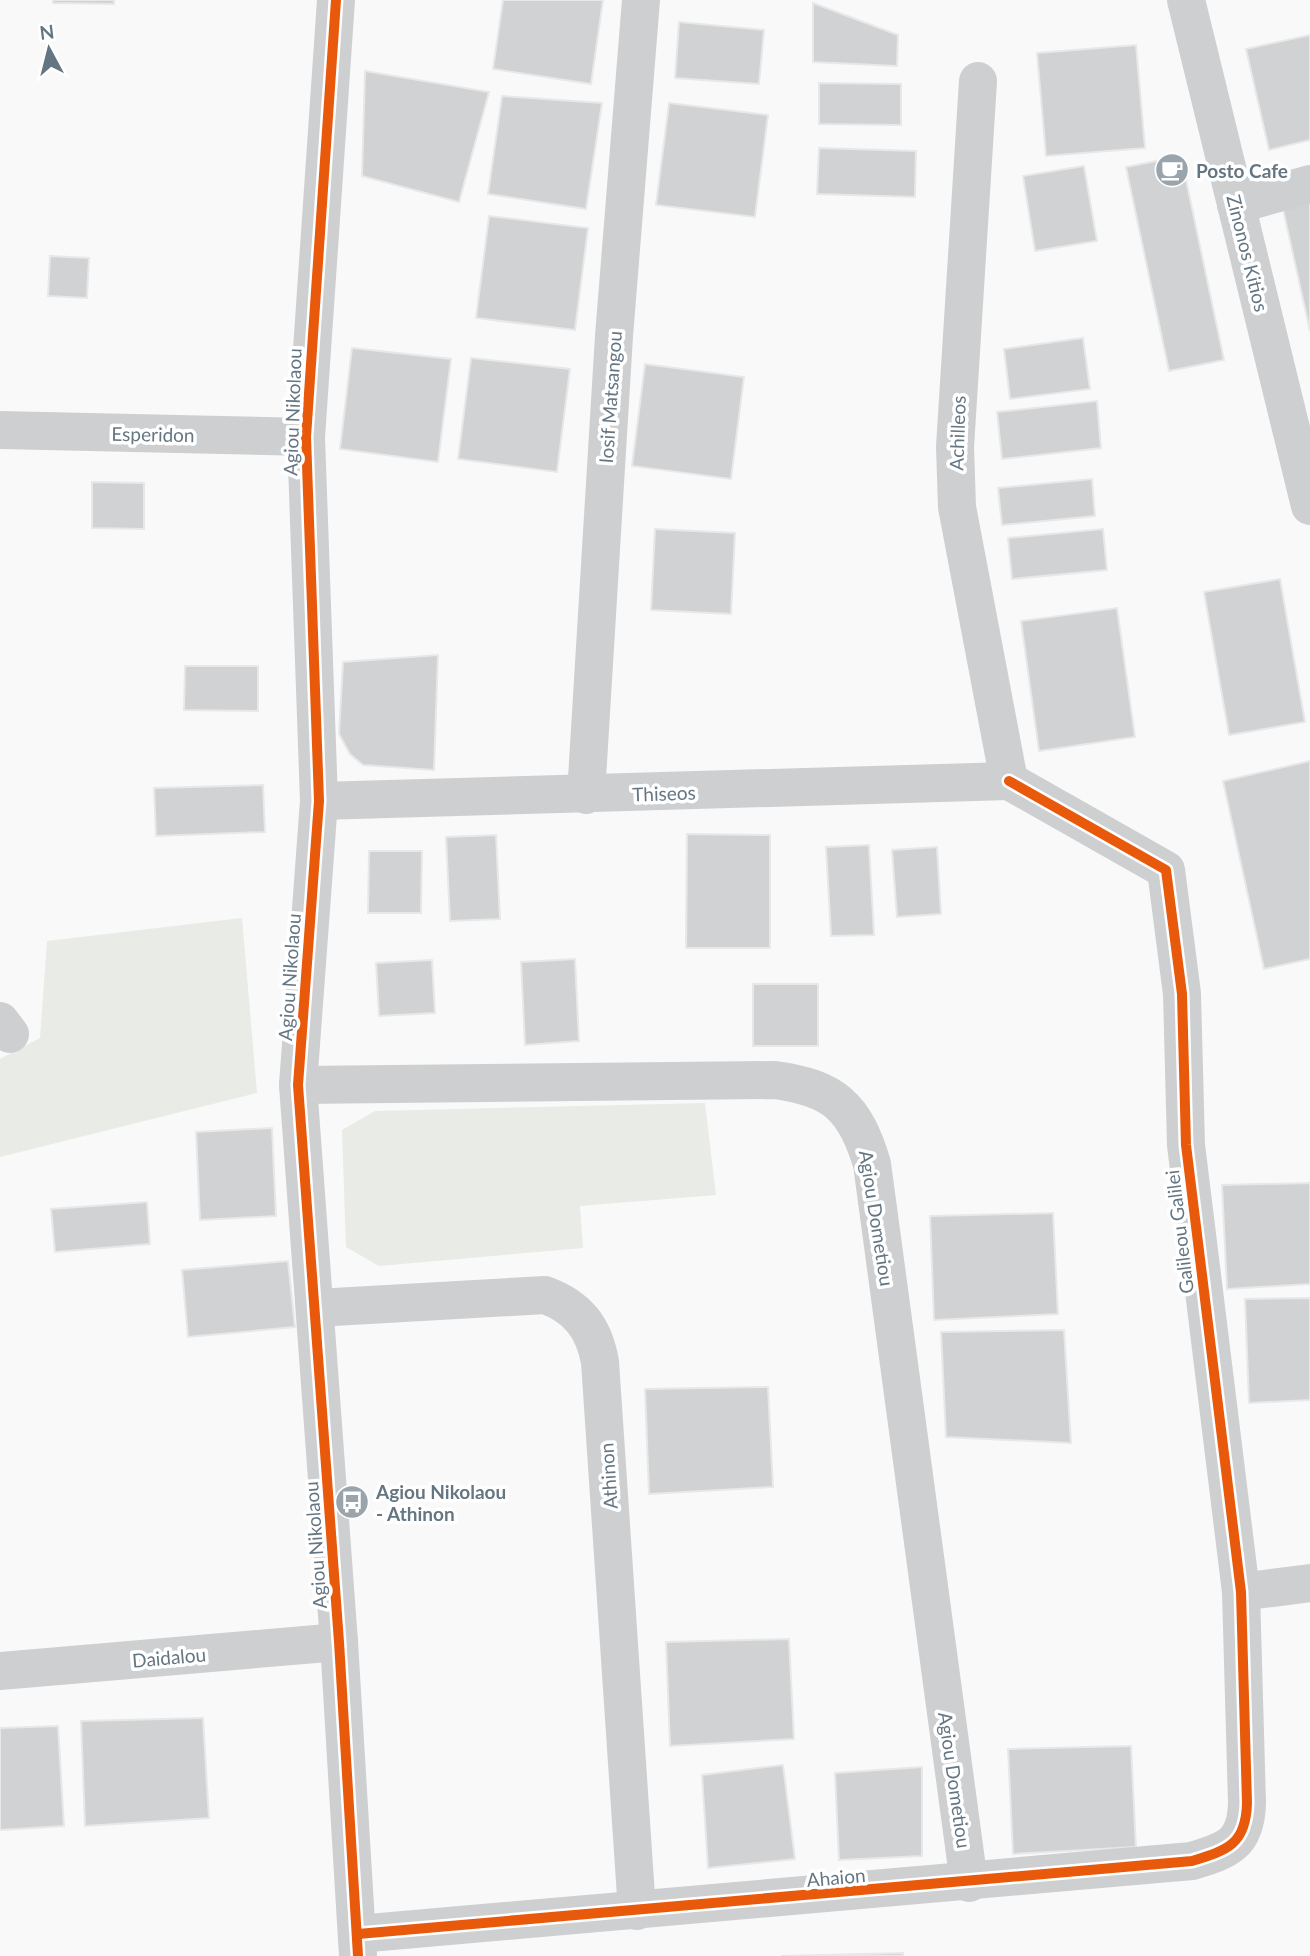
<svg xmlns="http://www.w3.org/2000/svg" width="1310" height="1956" font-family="Lato,sans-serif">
<rect width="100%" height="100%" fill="#f9f9f9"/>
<g fill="#e8ebe6">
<polygon points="242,918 257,1093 0,1157 0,1059 40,1038 47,941"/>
<polygon points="705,1103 716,1195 580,1206 583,1248 379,1266 346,1247 342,1130 375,1111"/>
</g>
<g fill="#d0d2d3" stroke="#e8e8e8" stroke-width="2">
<polygon points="53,0 114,0 114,4 53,3"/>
<polygon points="503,0 603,0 591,84 493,69"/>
<polygon points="813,3 898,35 897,66 813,62"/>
<polygon points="679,22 764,30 759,84 675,78"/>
<polygon points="1310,35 1310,140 1269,150 1246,49"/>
<polygon points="1136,45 1145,148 1046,156 1037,53"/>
<polygon points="365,71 489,92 459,202 362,176"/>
<polygon points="819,83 901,84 901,125 819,124"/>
<polygon points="502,96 602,103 586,209 488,194"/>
<polygon points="669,103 768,115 755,217 656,205"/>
<polygon points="819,148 916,151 915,197 817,194"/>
<polygon points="1181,156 1224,360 1169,371 1126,167"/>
<polygon points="1084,166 1097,241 1035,251 1023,176"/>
<polygon points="1310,194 1310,331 1281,200"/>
<polygon points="489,216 588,228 575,330 476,318"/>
<polygon points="50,256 89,258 87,298 48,296"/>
<polygon points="1083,338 1090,389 1010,399 1004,349"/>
<polygon points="352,348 451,359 438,462 340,449"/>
<polygon points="471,358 570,369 557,472 458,459"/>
<polygon points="645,364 744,377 731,479 632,466"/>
<polygon points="1097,401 1101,448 1002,459 997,412"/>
<polygon points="1092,479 1095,516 1002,525 998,488"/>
<polygon points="92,482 144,483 144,529 92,528"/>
<polygon points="655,529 735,533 731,614 651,610"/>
<polygon points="1103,529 1107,570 1012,579 1008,538"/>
<polygon points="1280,579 1305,722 1229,735 1204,592"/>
<polygon points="1117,608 1135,737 1039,751 1021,621"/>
<polygon points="438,655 434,770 363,765 350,754 339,734 343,662"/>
<polygon points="185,666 258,666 258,711 184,710"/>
<polygon points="1310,761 1310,959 1264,969 1223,781"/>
<polygon points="263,785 265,832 156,836 154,788"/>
<polygon points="687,834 770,835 770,948 686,948"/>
<polygon points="496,835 500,919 450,921 446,837"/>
<polygon points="869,845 874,935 831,936 826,847"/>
<polygon points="937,847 941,914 897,917 892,850"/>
<polygon points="369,851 422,851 421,913 368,913"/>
<polygon points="575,959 579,1041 525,1045 521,962"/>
<polygon points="432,960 435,1013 379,1016 376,963"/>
<rect x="753" y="984" width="65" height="62"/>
<polygon points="272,1128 276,1216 200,1220 196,1132"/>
<polygon points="1310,1183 1310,1284 1227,1289 1222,1185"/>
<polygon points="147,1202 150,1244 55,1252 51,1209"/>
<polygon points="1053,1213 1058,1314 934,1320 930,1216"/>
<polygon points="288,1261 295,1327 188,1337 182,1270"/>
<polygon points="1310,1298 1310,1400 1249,1403 1245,1299"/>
<polygon points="1064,1330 1071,1443 946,1437 941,1332"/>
<polygon points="768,1387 773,1487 649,1494 645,1389"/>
<polygon points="789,1639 794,1739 670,1746 666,1642"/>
<polygon points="203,1718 209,1818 85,1826 81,1721"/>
<polygon points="58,1726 64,1826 0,1830 0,1728"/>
<polygon points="1131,1746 1136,1847 1013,1854 1008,1749"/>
<polygon points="783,1765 795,1859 708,1868 702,1775"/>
<polygon points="922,1767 922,1856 839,1860 835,1773"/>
<polygon points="903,1953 903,1956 781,1956"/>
</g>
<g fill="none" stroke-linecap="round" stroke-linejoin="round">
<g stroke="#cecfd0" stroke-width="38">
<polyline points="336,0 306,437 319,801 298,1085 339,1642 358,1956"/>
<polyline points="1186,0 1310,506"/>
<polyline points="978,81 955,447 957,507 1009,781"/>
<polyline points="1236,205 1310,184"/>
<polyline points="0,430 306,437"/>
<polyline points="586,795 614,336 641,0"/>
<polyline points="319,801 1009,781"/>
<polyline points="0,1021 10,1034"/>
<path d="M298 1085 775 1080C834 1088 855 1107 872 1164L969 1883"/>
<path d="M316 1308 545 1295C578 1307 594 1328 600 1362L637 1911"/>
<polyline points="1241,1592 1310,1583"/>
<polyline points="0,1671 339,1642"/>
<path d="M358 1934 1192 1861C1228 1850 1246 1844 1247 1803L1241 1592 1186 1145 1182 994 1166 870 1009 781"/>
</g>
<g stroke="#fff" stroke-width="15">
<g id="cycleway">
<polyline points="336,0 306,437 319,801 298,1085 339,1642 358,1956"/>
<path d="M358 1934 1192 1861C1228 1850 1246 1844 1247 1803L1241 1592 1186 1145 1182 994 1166 870 1009 781"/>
</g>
</g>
<use href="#cycleway" stroke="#e8590c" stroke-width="10"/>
</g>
<defs>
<g id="cafe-disc" transform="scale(1.75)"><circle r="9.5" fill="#99a4ac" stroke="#fff"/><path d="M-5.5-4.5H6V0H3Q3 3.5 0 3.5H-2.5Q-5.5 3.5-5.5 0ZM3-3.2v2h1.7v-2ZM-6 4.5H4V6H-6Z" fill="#fff"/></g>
<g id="bus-disc" transform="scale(1.75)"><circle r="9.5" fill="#99a4ac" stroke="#fff"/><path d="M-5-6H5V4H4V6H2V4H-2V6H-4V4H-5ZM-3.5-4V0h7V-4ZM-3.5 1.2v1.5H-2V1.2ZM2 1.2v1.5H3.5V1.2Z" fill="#fff"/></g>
</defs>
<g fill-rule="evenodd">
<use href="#cafe-disc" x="1172" y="170"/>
<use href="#bus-disc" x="352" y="1502"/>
</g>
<g text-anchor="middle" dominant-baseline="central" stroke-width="7" stroke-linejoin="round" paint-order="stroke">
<g font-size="19" font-weight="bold" fill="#657683" stroke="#fff" text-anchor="start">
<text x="1196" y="170">Posto Cafe</text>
<text x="376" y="1491">Agiou Nikolaou<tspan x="376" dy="22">- Athinon</tspan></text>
</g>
<g font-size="19" fill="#657683" stroke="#fff">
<text transform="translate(1248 253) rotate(76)">Zinonos Kitios</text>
<text transform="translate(610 397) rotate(-86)">Iosif Matsangou</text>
<text transform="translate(292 412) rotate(-88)">Agiou Nikolaou</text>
<text transform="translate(957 433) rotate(-88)">Achilleos</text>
<text transform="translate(153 434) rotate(1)">Esperidon</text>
<text transform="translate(664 793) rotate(-2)">Thiseos</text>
<text transform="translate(289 977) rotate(-86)">Agiou Nikolaou</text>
<text transform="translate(877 1218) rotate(81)">Agiou Dometiou</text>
<text transform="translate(1179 1232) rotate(-97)">Galileou Galilei</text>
<text transform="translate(608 1476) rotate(-94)">Athinon</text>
<text transform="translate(315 1545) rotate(-94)">Agiou Nikolaou</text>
<text transform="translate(169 1657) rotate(-5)">Daidalou</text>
<text transform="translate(955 1780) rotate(82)">Agiou Dometiou</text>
<text transform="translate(836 1877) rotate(-5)">Ahaion</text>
</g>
</g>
<g transform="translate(49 49) rotate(353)" stroke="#ffffff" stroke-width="5" paint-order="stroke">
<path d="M0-5L12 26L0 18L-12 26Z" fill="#657683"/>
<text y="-10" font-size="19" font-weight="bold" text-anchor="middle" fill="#657683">N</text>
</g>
</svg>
